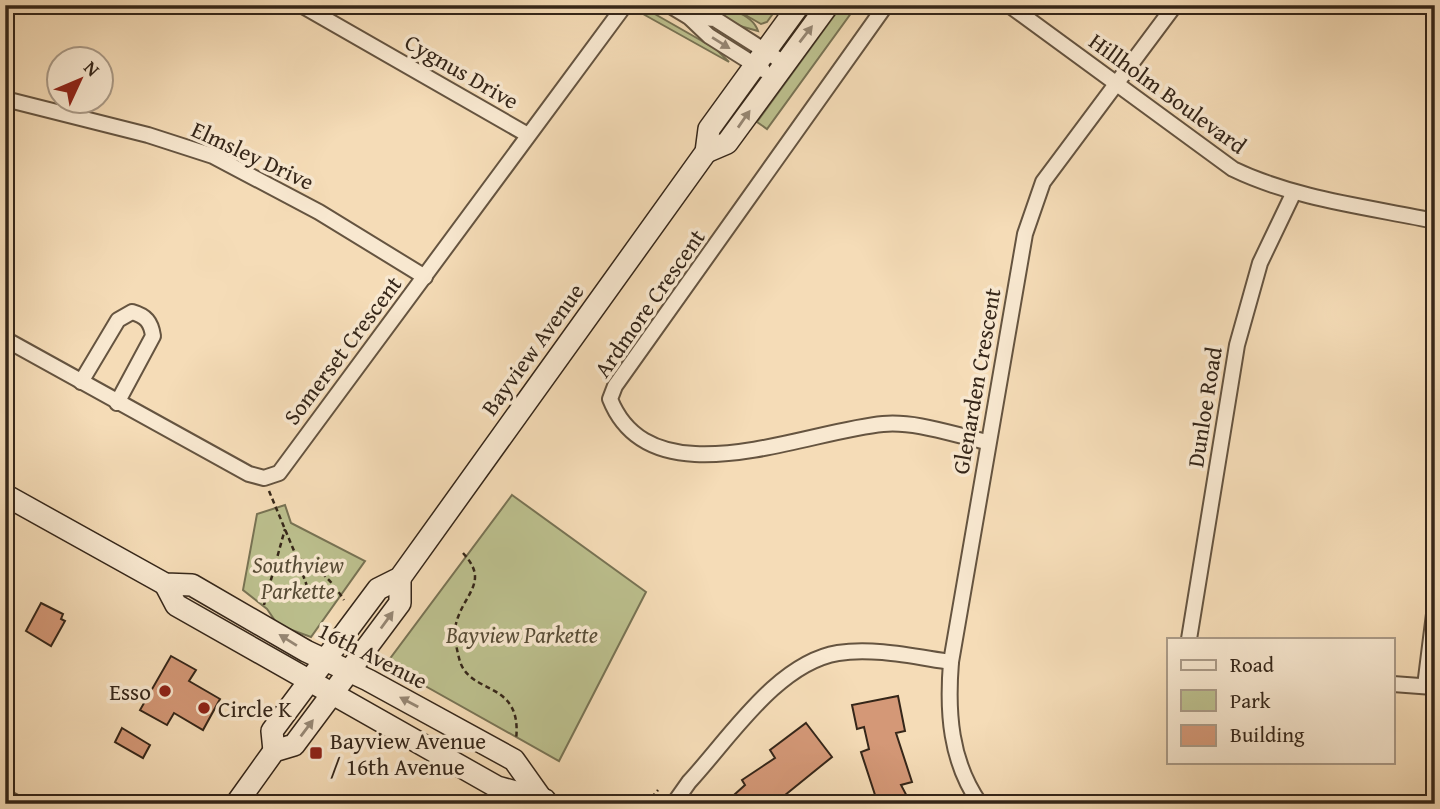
<svg xmlns="http://www.w3.org/2000/svg" width="1440" height="809" font-family="'Gentium Book Plus',serif">
<rect width="100%" height="100%" fill="#f5dcb7"/>
<filter id="stains"><feTurbulence type="fractalNoise" baseFrequency=".00286" numOctaves="4"/><feColorMatrix values="0 0 0 0 .2 0 0 0 0 .09 0 0 0 0 .02 0 0 0 .5 -.17"/></filter>
<radialGradient id="worn" r=".72"><stop offset=".6" stop-color="#630" stop-opacity="0"/><stop offset="1" stop-color="#630" stop-opacity=".3"/></radialGradient>
<g fill="#bcc08e" stroke="#787354" stroke-width="2">
<path d="M702 5C719 5 752 12 758 31L740 26Z"/>
<polygon points="728,5 779,5 767,22 761,24"/>
<polygon points="842,5 857,5 767,129 757,122"/>
<polygon points="646,9 716,49 729,62 643,14"/>
<polygon points="512,495 646,592 559,761 386,664"/>
<polygon points="285,505 291,523 365,561 311,637 278,625 267,609 243,590 257,514"/>
</g>
<g fill="#d49877" stroke="#352619" stroke-width="2">
<polygon points="41,603 63,614 61,619 65,621 51,646 26,631"/>
<polygon points="171,656 196,670 189,681 220,699 203,730 174,713 167,725 140,710"/>
<polygon points="898,696 905,731 896,733 912,782 901,785 911,804 878,804 861,752 869,749 864,727 857,729 852,705"/>
<polygon points="806,723 832,757 774,804 724,804 745,785 742,780 775,758 770,750"/>
<polygon points="122,728 150,745 143,758 115,742"/>
</g>
<g fill="none" stroke-linecap="round" stroke-linejoin="round">
<g stroke="#655440" stroke-width="18">
<g id="minor">
<polyline points="301,5 528,135"/>
<polyline points="669,5 689,17 709,36 763,70"/>
<path d="M886 5 615 386 610 399C651 502 804 431 883 424 917 421 954 435 987 442"/>
<path d="M1009 5 1233 169C1295 199 1368 207 1435 221"/>
<polyline points="689,17 715,19 784,63"/>
<polyline points="5,99 148,135 213,156 319,212 425,277"/>
<polyline points="5,339 249,474 264,478 279,473 625,5"/>
<path d="M81 382 118 320 132 312C146 316 151 322 153 336L117 403"/>
<polyline points="1189,639 1237,345 1260,263 1294,192"/>
<polyline points="1393,684 1433,687"/>
<polyline points="1425,686 1435,606"/>
<polyline points="5,797 18,804"/>
<path d="M677 804V799L689 782C729 739 777 663 838 653 873 647 916 657 951 662"/>
<path d="M980 804C950 761 947 712 951 662L1025 234 1043 182 1175 5"/>
</g>
</g>
<g stroke="#352619" stroke-width="24">
<g id="secondary">
<polyline points="706,152 727,143 828,5"/>
<polyline points="5,495 165,584 192,585 306,651 368,680 514,760 541,798"/>
<polyline points="165,584 176,605 497,787 545,800"/>
<polyline points="274,751 272,731 378,589 400,578 706,152 709,129 799,5"/>
<polyline points="236,804 274,751 294,745 400,603 400,578"/>
</g>
</g>
<g stroke="#352619" stroke-width="2.5" stroke-dasharray="5 3.5" stroke-linecap="butt">
<path d="M269 491 297 558C319 567 331 580 344 600"/>
<path d="M463 553C489 581 466 592 457 620 453 632 456 646 459 658 468 697 523 678 516 740"/>
<polyline points="297,558 308,589"/>
<polyline points="264,605 285,529"/>
<polyline points="646,804 658,790"/>
</g>
<use href="#minor" stroke="#f8e8d0" stroke-width="14"/>
<use href="#secondary" stroke="#f8e8d0" stroke-width="21"/>
</g>
<defs><path id="oneway-solid" d="M-6-.8H1V-3.2L6.5 0L1 3.2V.8H-6Z" transform="scale(1.75)"/></defs>
<g fill="#968774">
<use href="#oneway-solid" transform="translate(806 34) rotate(-52)"/>
<use href="#oneway-solid" transform="translate(721 43) rotate(32)"/>
<use href="#oneway-solid" transform="translate(744 119) rotate(-55)"/>
<use href="#oneway-solid" transform="translate(387 620) rotate(-54)"/>
<use href="#oneway-solid" transform="translate(288 640) rotate(-148)"/>
<use href="#oneway-solid" transform="translate(409 702) rotate(-152)"/>
<use href="#oneway-solid" transform="translate(307 728) rotate(-53)"/>
</g>
<g fill="#8f2418" stroke="#f8e8d0" stroke-width="2.5">
<circle cx="165" cy="691" r="7"/>
<circle cx="204" cy="708" r="7"/>
<rect x="309" y="746" width="14" height="14" rx="3.5"/>
</g>
<g text-anchor="middle" dominant-baseline="central" stroke-width="7" stroke-linejoin="round" paint-order="stroke">
<g font-size="23" fill="#352619" stroke="#f8e8d0">
<text transform="translate(462 71) rotate(30)">Cygnus Drive</text>
<text transform="translate(1168 93) rotate(36)">Hillholm Boulevard</text>
<text transform="translate(253 155) rotate(25)">Elmsley Drive</text>
<text transform="translate(649 303) rotate(-55)">Ardmore Crescent</text>
<text transform="translate(532 349) rotate(-54)">Bayview Avenue</text>
<text transform="translate(342 350) rotate(-53)">Somerset Crescent</text>
<text transform="translate(976 381) rotate(-80)">Glenarden Crescent</text>
<text transform="translate(1204 407) rotate(-81)">Dunloe Road</text>
<text transform="translate(373 655) rotate(27)">16th Avenue</text>
</g>
<g font-size="23" font-style="italic" fill="#574c36" stroke="#f8e8d0">
<text x="298" y="564">Southview<tspan x="298" dy="26">Parkette</tspan></text>
<text x="522" y="634">Bayview Parkette</text>
</g>
<g font-size="23" fill="#352619" stroke="#f8e8d0" text-anchor="start">
<text x="151" y="691" text-anchor="end">Esso</text>
<text x="218" y="708">Circle K</text>
<text x="330" y="740">Bayview Avenue<tspan x="330" dy="26">/ 16th Avenue</tspan></text>
</g>
</g>
<rect width="1440" height="809" fill="none" stroke="#f5dcb7" stroke-width="28"/>
<rect x="7" y="7" width="1426" height="795" fill="none" stroke="#352619" stroke-width="3.5"/>
<rect x="14" y="14" width="1412" height="781" fill="none" stroke="#352619" stroke-width="2"/>
<rect x="1167" y="638" width="228" height="126" fill="#f8e8d0" stroke="#aa9a87" stroke-width="2"/>
<rect x="1181" y="660" width="35" height="10" fill="#f8e8d0" stroke="#aa9a87" stroke-width="2"/>
<text x="1230" y="672" font-size="21" fill="#352619">Road</text>
<rect x="1181" y="690" width="35" height="21" fill="#bcc08e" stroke="#aa9a87" stroke-width="2"/>
<text x="1230" y="708" font-size="21" fill="#352619">Park</text>
<rect x="1181" y="725" width="35" height="21" fill="#d49877" stroke="#aa9a87" stroke-width="2"/>
<text x="1230" y="742" font-size="21" fill="#352619">Building</text>
<g transform="translate(80 80) rotate(46)"><circle r="33" fill="#f8e8d0" stroke="#aa9a87" stroke-width="2"/>
<path d="M0-5L12 26L0 18L-12 26Z" fill="#8f2418"/>
<text y="-10" font-size="19" font-weight="bold" text-anchor="middle" fill="#352619">N</text>
</g>
<rect width="100%" height="100%" filter="url(#stains)"/>
<rect width="100%" height="100%" fill="url(#worn)"/>
</svg>
